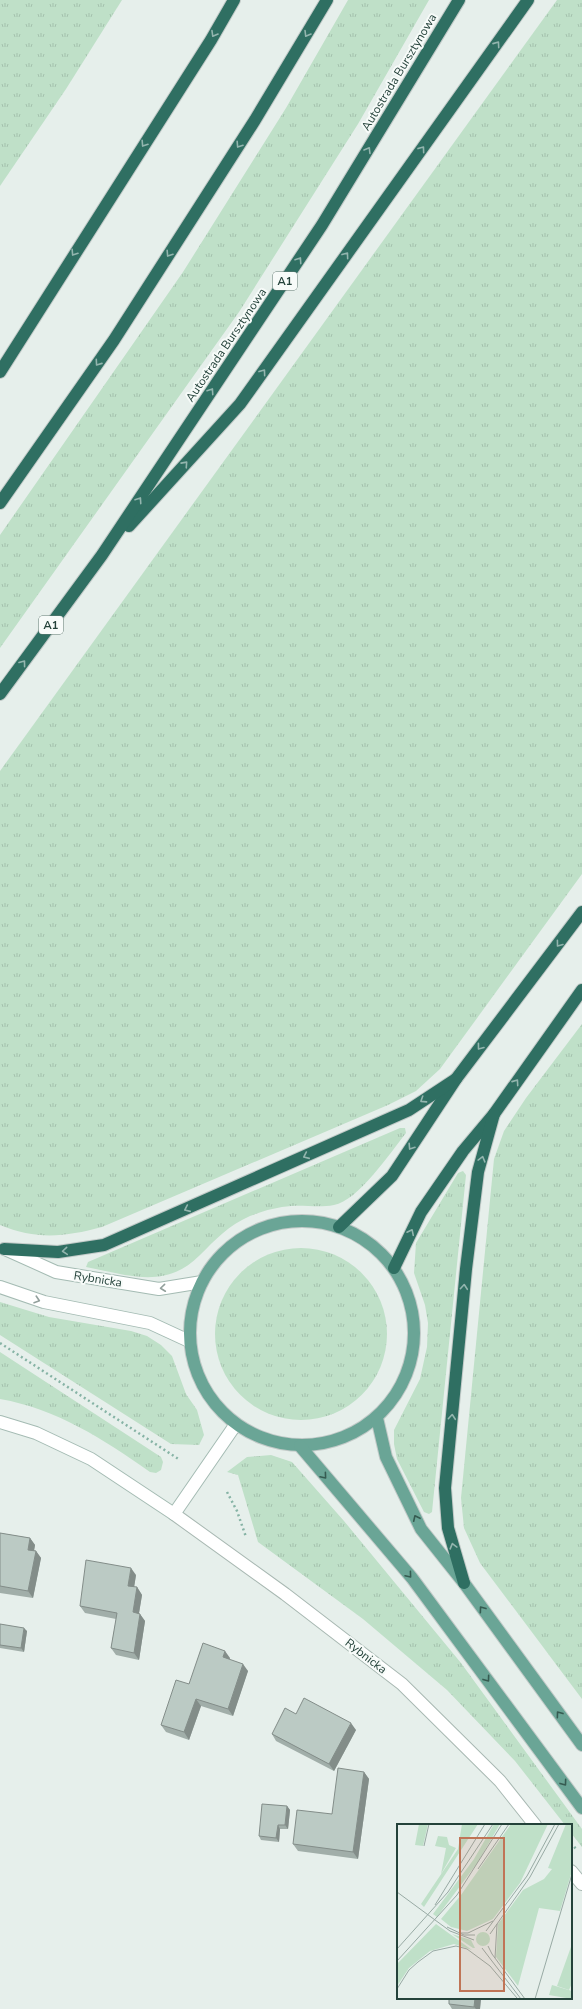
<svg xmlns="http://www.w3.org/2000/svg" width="582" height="2009" font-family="'Nunito Sans',sans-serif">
<defs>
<pattern id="grass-tufts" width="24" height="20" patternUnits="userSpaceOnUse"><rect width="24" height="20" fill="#bfe0c8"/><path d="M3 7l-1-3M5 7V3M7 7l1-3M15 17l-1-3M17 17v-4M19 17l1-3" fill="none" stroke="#a4c1ad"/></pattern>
</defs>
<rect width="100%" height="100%" fill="#e6efeb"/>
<g fill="url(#grass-tufts)">
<polygon points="0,0 122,0 66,89 0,186"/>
<polygon points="348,0 429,0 358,124 239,312 0,648 0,535 183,272 286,108"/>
<path d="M557 0H582V874L440 1069 416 1091 388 1105 102 1227C65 1237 36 1240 0 1225V771Z"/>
<polygon points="582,1024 582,1699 480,1563 464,1528 461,1498 494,1159 504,1131 526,1098"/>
<path d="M400 1128H405L406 1133C390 1153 358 1201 334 1205 319 1208 306 1205 291 1206 278 1207 262 1211 250 1216 229 1225 215 1240 200 1255 166 1290 128 1275 86 1267L88 1262Z"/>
<polygon points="463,1171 466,1175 432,1512 429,1514 424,1512 397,1459 394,1444 394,1430 420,1379 427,1347 428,1323 425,1305 414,1273 416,1243 458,1173"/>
<circle cx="301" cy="1334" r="86"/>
<polygon points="0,1302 49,1317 131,1331 147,1336 161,1345 172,1356 186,1394 197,1410 204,1435 199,1445 171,1444 0,1335"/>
<path d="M0 1352 161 1457 163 1462 161 1470 156 1473 150 1472C103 1439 57 1409 0 1399Z"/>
<polygon points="271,1455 292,1462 344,1521 461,1663 582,1829 582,1847 571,1833 571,1825 565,1825 515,1761 447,1690 363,1619 258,1542 238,1475 227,1472 247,1457"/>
</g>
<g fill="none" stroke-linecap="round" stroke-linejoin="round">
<g stroke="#a8b8b2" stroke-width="14">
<g id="street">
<polyline points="174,1514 285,1594 402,1684 500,1781 535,1825"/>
<polyline points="571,1871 582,1884"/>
</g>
</g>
<g stroke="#a4bbb3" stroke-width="14">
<g id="secondary">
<polyline points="5,1249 56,1272 159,1289 202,1282"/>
<polyline points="0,1287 44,1302 150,1323 189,1341"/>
<polyline points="0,1422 36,1433 91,1459 174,1514 236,1424"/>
</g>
</g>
<g stroke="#c2cac8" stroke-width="14">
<g id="primary">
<circle cx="302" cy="1333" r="112"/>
<polyline points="377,1418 386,1457 421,1529 464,1583 582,1745"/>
<polyline points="300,1446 412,1578 582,1808"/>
</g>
</g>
<g stroke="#c2cac8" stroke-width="14">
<g id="highway">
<polyline points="0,372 211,40 234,0"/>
<polyline points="0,503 114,340 255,120 327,0"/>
<polyline points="129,526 240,404 528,0"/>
<polyline points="0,694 102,555 322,225 459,0"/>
<polyline points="339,1227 392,1176 456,1079 582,912"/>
<polyline points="4,1249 58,1252 104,1245 409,1110 456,1079"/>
<polyline points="394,1268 421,1212 463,1151 494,1114 582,990"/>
<polyline points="464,1583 448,1528 445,1488 466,1269 478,1172 494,1114"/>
</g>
</g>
<g stroke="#86b3a5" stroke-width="2.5" stroke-dasharray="2 3" stroke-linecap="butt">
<polyline points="0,1343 180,1460"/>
<polyline points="227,1492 237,1511 246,1537"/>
<polyline points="571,1843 576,1849"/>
</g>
<use href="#street" stroke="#fff" stroke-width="12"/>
<use href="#secondary" stroke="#fff" stroke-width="12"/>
<use href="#primary" stroke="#6aa596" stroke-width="12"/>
<use href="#highway" stroke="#2f6f62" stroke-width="12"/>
</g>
<g fill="#a1aea9">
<polygon points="0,1533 30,1538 35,1545 34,1550 36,1551 41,1558 33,1598 0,1593"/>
<polygon points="136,1575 134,1587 137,1587 142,1595 139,1613 145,1621 139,1660 116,1655 111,1648 116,1619 85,1613 80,1606"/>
<polygon points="0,1624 27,1631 24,1652 0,1648"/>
<polygon points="230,1658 229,1660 248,1671 233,1716 201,1706 189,1740 166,1732 161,1725 189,1684"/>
<polygon points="296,1714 356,1730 334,1771 276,1741 272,1734"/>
<polygon points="364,1772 369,1779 358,1859 298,1851 293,1844 332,1814"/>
<polygon points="287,1806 290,1810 288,1829 280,1829 279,1842 261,1840 259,1836"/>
<polygon points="481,1998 480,2009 452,2009 449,2004"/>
</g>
<g fill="#838d89">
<polygon points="30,1538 35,1545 33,1557 28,1550"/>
<polygon points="36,1551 41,1558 33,1598 28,1591"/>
<polygon points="131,1568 136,1575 133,1594 128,1586"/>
<polygon points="137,1587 142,1595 138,1619 133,1612"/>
<polygon points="140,1614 145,1621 139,1660 134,1653"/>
<polygon points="24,1628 27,1631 24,1652 21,1648"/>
<polygon points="225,1651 230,1658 228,1664 223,1657"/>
<polygon points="243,1664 248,1671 233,1716 228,1709"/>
<polygon points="196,1699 201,1706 189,1740 184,1732"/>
<polygon points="351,1723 356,1730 334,1771 329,1764"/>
<polygon points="364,1772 369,1779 358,1859 353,1852"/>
<polygon points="287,1806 290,1810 288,1829 285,1825"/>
<polygon points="278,1825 280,1829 279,1842 276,1838"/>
<polygon points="475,1998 481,1998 480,2009 476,2009 474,2007"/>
</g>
<g fill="#bbcac4" stroke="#838d89">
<polygon points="0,1533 30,1538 28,1550 36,1551 28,1591 0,1586"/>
<polygon points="86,1560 131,1568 128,1586 137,1587 133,1612 140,1614 134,1653 111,1648 117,1613 80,1606"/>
<polygon points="0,1624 24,1628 21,1648 0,1645"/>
<polygon points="203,1643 225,1651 223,1657 243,1664 228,1709 196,1699 184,1732 161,1725 176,1680 189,1684"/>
<polygon points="304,1698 351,1723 329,1764 272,1734 285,1708 296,1714"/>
<polygon points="338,1768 364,1772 353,1852 293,1844 297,1810 332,1814"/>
<polygon points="262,1804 287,1806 285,1825 278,1825 276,1838 259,1836"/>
<polygon points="449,1998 475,1998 474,2007 449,2004"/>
</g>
<defs><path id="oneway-chevron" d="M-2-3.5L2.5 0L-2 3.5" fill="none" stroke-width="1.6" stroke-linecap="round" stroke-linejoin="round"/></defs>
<g stroke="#93b5ae">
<use href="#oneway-chevron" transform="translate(214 34) rotate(120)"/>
<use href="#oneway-chevron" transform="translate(307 34) rotate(121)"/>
<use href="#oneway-chevron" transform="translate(497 44) rotate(-55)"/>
<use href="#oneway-chevron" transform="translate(144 144) rotate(123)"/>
<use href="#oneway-chevron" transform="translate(239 145) rotate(123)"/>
<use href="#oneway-chevron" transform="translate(422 149) rotate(-54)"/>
<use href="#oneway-chevron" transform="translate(368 150) rotate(-59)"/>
<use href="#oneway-chevron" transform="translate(74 253) rotate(123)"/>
<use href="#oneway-chevron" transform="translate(169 254) rotate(123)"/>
<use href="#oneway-chevron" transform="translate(346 255) rotate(-54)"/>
<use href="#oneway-chevron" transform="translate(299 260) rotate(-56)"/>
<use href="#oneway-chevron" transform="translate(98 363) rotate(125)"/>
<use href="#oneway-chevron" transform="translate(263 372) rotate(-54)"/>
<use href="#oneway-chevron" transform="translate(211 391) rotate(-56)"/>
<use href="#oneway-chevron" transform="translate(185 464) rotate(-48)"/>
<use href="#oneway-chevron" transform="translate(139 500) rotate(-56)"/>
<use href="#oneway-chevron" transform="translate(23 663) rotate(-53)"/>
<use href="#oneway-chevron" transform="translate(559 944) rotate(127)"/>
<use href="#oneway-chevron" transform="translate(480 1047) rotate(127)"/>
<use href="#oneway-chevron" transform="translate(516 1082) rotate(-55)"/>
<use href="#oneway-chevron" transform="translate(423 1100) rotate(147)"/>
<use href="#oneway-chevron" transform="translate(411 1147) rotate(123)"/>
<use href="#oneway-chevron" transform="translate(306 1156) rotate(156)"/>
<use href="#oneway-chevron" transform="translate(482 1159) rotate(-75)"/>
<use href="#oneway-chevron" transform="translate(187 1209) rotate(156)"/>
<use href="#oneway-chevron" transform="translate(411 1232) rotate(-64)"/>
<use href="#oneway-chevron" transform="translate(65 1251) rotate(175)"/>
<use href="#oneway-chevron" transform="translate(464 1287) rotate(-85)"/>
<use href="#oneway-chevron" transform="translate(452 1417) rotate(-85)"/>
<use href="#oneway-chevron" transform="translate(453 1546) rotate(-105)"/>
</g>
<g stroke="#92a09c">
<use href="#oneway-chevron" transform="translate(163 1288) rotate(174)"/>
<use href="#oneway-chevron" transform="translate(37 1300) rotate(18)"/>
</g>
<g stroke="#365b51">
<use href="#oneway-chevron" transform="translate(324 1476) rotate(50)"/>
<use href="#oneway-chevron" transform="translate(416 1518) rotate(-115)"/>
<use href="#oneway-chevron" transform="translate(409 1575) rotate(50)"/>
<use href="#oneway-chevron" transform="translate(482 1609) rotate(-126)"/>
<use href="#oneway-chevron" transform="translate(487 1679) rotate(54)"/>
<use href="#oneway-chevron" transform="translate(559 1714) rotate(-126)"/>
<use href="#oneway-chevron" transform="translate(564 1783) rotate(54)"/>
</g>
<g text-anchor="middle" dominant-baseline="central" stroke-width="4" stroke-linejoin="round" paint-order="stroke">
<g fill="#f7fbf9" stroke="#637a73" stroke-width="1">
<rect x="273" y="272" width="24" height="18" rx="3"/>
<rect x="39" y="616" width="24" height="18" rx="3"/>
</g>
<g font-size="11" font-weight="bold" fill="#24423a">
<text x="285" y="281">A1</text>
<text x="51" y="625">A1</text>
</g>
<g font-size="12" fill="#24423a" stroke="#f7fbf9">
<text transform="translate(399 72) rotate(-59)">Autostrada Bursztynowa</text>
<text transform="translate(226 345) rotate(-56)">Autostrada Bursztynowa</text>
<text transform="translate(98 1279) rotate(9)">Rybnicka</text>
<text transform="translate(366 1656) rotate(38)">Rybnicka</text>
</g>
</g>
<g transform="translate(397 1824)">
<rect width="175" height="175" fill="#e6efeb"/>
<path d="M22 0H31L26 22 18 21ZM65 0H81L27 83 24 80 61 25ZM97 0H103L81 38 40 93 36 90 77 35ZM114 0H151L123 59 96 95 70 107 54 103 44 95 64 71ZM169 0H175V47L163 87 142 84 121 162 99 133 101 100 126 66 147 55 155 45 151 44ZM41 12 50 13 52 21 59 24 44 50 49 24 38 22ZM39 100 75 126 57 120 33 127 12 144 0 162V140ZM79 115a7 7 0 1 1 14 0a7 7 0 1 1-14 0ZM55 110 74 116 78 124H76ZM175 120V159L172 166 160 162Z" fill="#bfe0c8"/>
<path d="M155 161 175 167V175L152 171Z" fill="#bfe0c8"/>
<path fill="none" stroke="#98aaa4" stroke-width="1" d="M27 22 32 0M81 45 112 0M0 68 53 107 77 116M38 81 88 0M50 103 67 111H78M89 107 130 52 158 0M63 109H71L96 97M93 110 133 53 162 0M91 122 95 130 128 175M85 124 124 175M0 125 51 68 96 0M98 134 100 100M0 137 60 71 105 0M0 165 12 146 21 138 36 127 59 122 70 125 93 142 120 174M138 175 175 50"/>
<path fill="#c07456" fill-opacity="0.15" stroke="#c07456" stroke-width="2" d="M63 14H107V167H63Z"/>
<rect width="175" height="175" fill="none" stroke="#24423a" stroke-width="2"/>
</g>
</svg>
